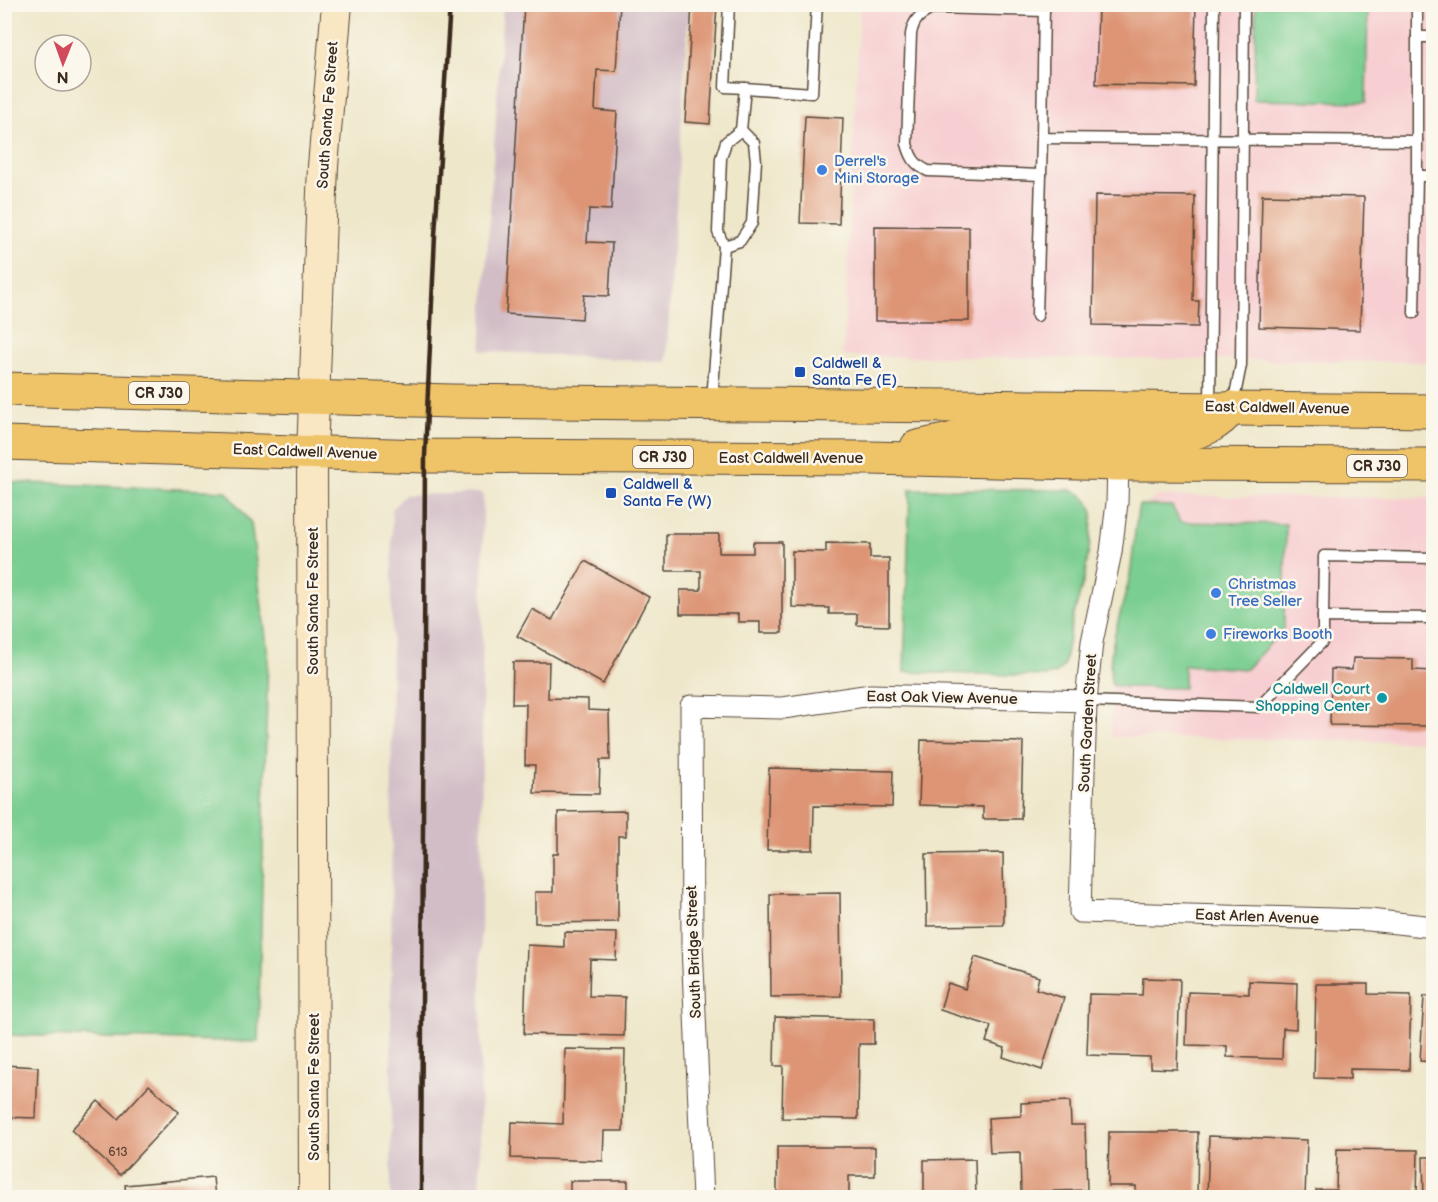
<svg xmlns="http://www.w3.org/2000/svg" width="1438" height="1202" font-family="'Balsamiq Sans',sans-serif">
<rect width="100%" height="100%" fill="#fbf7ec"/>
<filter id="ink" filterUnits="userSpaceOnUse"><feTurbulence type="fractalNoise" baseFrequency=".0167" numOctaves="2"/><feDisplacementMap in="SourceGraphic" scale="12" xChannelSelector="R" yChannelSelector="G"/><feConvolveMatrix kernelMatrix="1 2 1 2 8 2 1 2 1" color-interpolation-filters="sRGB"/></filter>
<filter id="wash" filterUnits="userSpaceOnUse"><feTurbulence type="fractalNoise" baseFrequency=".008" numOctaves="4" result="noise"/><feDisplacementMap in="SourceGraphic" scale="24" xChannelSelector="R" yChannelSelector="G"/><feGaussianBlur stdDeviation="1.35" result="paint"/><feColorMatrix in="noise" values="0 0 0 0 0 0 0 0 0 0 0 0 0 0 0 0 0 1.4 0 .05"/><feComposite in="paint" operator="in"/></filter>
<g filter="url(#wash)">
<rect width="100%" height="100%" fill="#eee7ca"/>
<g fill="#f7cfd2">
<polygon points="860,5 1433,5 1433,362 843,356"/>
<polygon points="1157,496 1433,498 1433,742 1111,737 1112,674 1135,565 1141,509"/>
</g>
<g fill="#d2bdc6">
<polygon points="503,5 689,5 666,362 481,351"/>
<polygon points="483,493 480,1197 391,1197 392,509 405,495"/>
</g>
<g fill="#7ace91" stroke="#5a7c58" stroke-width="1.5">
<polygon points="1256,5 1368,5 1366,102 1254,100"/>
<polygon points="5,482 226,491 251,523 268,654 258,1042 5,1035"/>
<polygon points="910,489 1071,490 1080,494 1088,501 1093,512 1090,542 1085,575 1072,622 1064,665 1057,673 1046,676 904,672"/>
<path d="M1139 505 1172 506 1180 522 1286 524 1284 629 1246 669 1184 665V688L1125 687 1112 685C1104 654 1124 606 1130 575 1134 552 1134 527 1139 505Z"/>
</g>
<g id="blocks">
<g fill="#dd9576">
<polygon points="524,4 620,4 616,71 597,70 595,110 617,112 611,210 589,209 587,242 612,243 609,296 584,295 582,319 506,314"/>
<polygon points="692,4 717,4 710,124 685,122"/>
<polygon points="1098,4 1196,4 1194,86 1096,84"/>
<polygon points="805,116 843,118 839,224 800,223"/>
<polygon points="1095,195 1195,196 1193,301 1199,301 1198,327 1093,325"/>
<polygon points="1262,195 1364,197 1360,330 1259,327"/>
<polygon points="875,226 969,227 969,321 875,321"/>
<polygon points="666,534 719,534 719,553 753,553 753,542 782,542 782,633 760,633 760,622 738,622 738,614 680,614 680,590 701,590 701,571 666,571"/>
<polygon points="826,543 870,544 870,558 889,558 889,626 857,625 857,614 829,614 829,608 792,607 792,551 826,552"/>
<polygon points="585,561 649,597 603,684 517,636 532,609 552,620"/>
<polygon points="1353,658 1413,659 1413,670 1434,671 1434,726 1330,725 1331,669 1352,670"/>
<polygon points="513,662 549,662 548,698 588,699 588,710 609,711 610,760 600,760 599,794 534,793 535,765 525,765 526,704 512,704"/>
<polygon points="921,740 1023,742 1021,819 983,819 983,807 919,805"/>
<polygon points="769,768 893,771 892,807 814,806 813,850 767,850"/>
<polygon points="626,811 626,836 618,836 618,922 535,923 535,892 553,892 553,854 558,854 558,812"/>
<polygon points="1003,853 1004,925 927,926 926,854"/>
<polygon points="840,893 841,996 771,997 770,894"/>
<polygon points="564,932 617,933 616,960 590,959 589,996 625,997 624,1036 524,1034 527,945 564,947"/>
<polygon points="975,957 1039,977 1036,989 1064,998 1042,1070 1003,1057 1005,1048 986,1042 991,1026 940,1010 948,983 965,989"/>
<polygon points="1143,978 1180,979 1177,1069 1150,1068 1150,1057 1087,1055 1089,994 1142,995"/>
<polygon points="1249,981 1297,983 1296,1029 1283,1028 1282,1059 1227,1057 1227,1046 1186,1045 1188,992 1249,994"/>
<polygon points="1316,984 1368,984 1368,994 1411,995 1409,1070 1350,1069 1350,1079 1314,1078"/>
<polygon points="1424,996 1434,996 1434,1062 1420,1061"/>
<polygon points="775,1017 874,1019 874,1044 859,1044 858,1119 782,1118 783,1066 774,1066"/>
<polygon points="565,1049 625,1050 623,1131 604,1131 603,1161 511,1158 512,1122 563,1124"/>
<polygon points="4,1065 38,1067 36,1118 4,1117"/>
<polygon points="149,1085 179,1112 120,1175 71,1130 98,1101 118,1119"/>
<polygon points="1070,1101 1071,1125 1085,1125 1087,1190 1021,1192 1020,1152 990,1153 988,1118 1021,1116 1021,1103"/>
<polygon points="1109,1132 1198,1132 1197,1198 1136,1196 1136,1186 1108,1186"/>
<polygon points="1209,1136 1307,1140 1305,1198 1207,1198"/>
<polygon points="777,1147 875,1147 875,1176 849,1176 849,1198 777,1198"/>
<polygon points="1337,1149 1418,1150 1417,1198 1316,1198 1316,1190 1336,1190"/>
<polygon points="1423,1157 1434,1157 1434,1198 1424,1198"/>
<polygon points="975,1159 976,1198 924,1198 924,1160"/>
<polygon points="213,1177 215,1198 126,1198 125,1185"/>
<rect x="570" y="1181" width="58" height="17"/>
</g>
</g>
</g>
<g filter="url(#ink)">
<use href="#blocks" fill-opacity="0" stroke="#564638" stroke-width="1.5"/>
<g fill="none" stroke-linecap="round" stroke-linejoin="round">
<g stroke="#564638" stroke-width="13">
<g id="lane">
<polyline points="1044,4 1042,138 1417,141 1417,37 1434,37"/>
<polyline points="1417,37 1417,4"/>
<polyline points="745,88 812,93 817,4"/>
<polyline points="1417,141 1417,176"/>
<path d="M1041 175 928 171C915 165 911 158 907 144L911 34C914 18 921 14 934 8L1044 11"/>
<polyline points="724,246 740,241 752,223 756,161 754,143 741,130"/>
<polyline points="1414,313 1417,176 1434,176"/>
<polyline points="1037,316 1042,138"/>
<polyline points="712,400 724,246 718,232 721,158 726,142 741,130 745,88 725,87 729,4"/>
<polyline points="1233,405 1241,365 1244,4"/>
<polyline points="1210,406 1214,4"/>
<polyline points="1323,617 1324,556 1434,558"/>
<polyline points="1086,701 1259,707 1323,641 1323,617 1434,618"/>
</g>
</g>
<g stroke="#564638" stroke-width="23">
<g id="street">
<polyline points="1118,464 1117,503 1111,552 1092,642 1086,701 1080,912 1369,920 1434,927"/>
<polyline points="703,1198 692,945 691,706 783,708 871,695 1086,701"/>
</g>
</g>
<g stroke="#564638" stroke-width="32">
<polyline id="secondary" points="314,1198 312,454 323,166 337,4"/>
</g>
<g stroke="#564638" stroke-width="35">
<g id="primary">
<polyline points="4,389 452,401 1434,411"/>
<polyline points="4,443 425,456 870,458 1118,464 1434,465"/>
<path d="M917 447 976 434H1184C1205 431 1218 424 1232 408"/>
</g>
</g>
<use href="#lane" stroke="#fff" stroke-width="10"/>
<use href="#street" stroke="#fff" stroke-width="21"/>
<use href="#secondary" stroke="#f9e7c3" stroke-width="30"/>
<use href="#primary" stroke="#efc469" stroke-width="33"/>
<polyline stroke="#3b2a1e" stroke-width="4.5" points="421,1198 425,456 435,235 450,4"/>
</g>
</g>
<g fill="#3f7fe0" stroke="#fbf7ec" stroke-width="2">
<circle cx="822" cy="170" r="6"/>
<circle cx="1216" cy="593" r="6"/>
<circle cx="1211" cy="634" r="6"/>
</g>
<g fill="#1a4fb4" stroke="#fbf7ec" stroke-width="2">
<rect x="794" y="366" width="12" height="12" rx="3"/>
<rect x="605" y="487" width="12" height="12" rx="3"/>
</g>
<circle fill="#0f9aa8" stroke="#fbf7ec" stroke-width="2" cx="1382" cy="698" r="6"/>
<g text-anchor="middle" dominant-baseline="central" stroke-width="5" stroke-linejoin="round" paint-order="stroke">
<g font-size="12" fill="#644534">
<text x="118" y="1152">613</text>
</g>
<g fill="#fbf7ec" stroke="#75685c" stroke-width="1.5">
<rect x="129" y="382" width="60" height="22" rx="4.5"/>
<rect x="633" y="446" width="60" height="22" rx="4.5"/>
<rect x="1347" y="455" width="60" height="22" rx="4.5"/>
</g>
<g font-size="14" font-weight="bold" fill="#3b2a1e">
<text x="159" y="393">CR J30</text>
<text x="663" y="457">CR J30</text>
<text x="1377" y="466">CR J30</text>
</g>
<g font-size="15" fill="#3b2a1e" stroke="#fbf7ec">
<text transform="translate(328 115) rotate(-86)">South Santa Fe Street</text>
<text transform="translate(1277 408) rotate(1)">East Caldwell Avenue</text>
<text transform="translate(305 452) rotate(2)">East Caldwell Avenue</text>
<text x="791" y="458">East Caldwell Avenue</text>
<text transform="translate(313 601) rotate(-90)">South Santa Fe Street</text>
<text transform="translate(942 698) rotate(1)">East Oak View Avenue</text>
<text transform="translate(1088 723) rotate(-87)">South Garden Street</text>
<text transform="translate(1257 917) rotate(2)">East Arlen Avenue</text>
<text transform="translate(694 952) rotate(-92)">South Bridge Street</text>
<text transform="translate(314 1087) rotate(-90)">South Santa Fe Street</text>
</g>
<g font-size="15" fill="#366cbe" stroke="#fbf7ec" text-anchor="start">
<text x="834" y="161">Derrel's<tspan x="834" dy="17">Mini Storage</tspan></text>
<text x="1228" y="584">Christmas<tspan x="1228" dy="17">Tree Seller</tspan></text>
<text x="1223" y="634">Fireworks Booth</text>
</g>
<g font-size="15" fill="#164399" stroke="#fbf7ec" text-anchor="start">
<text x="812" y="363">Caldwell &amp;<tspan x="812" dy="17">Santa Fe (E)</tspan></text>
<text x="623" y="484">Caldwell &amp;<tspan x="623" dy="17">Santa Fe (W)</tspan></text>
</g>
<g font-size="15" fill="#0d838f" stroke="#fbf7ec" text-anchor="end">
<text x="1370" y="689">Caldwell Court<tspan x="1370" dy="17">Shopping Center</tspan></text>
</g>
</g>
<rect width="1438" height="1202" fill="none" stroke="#fbf7ec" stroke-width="24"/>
<g transform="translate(63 63) rotate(181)"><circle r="28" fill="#fbf7ec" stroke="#aea59a" stroke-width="1.5"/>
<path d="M0-4.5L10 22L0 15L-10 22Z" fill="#d1495b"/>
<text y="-9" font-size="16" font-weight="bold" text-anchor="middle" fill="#3b2a1e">N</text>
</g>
</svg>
